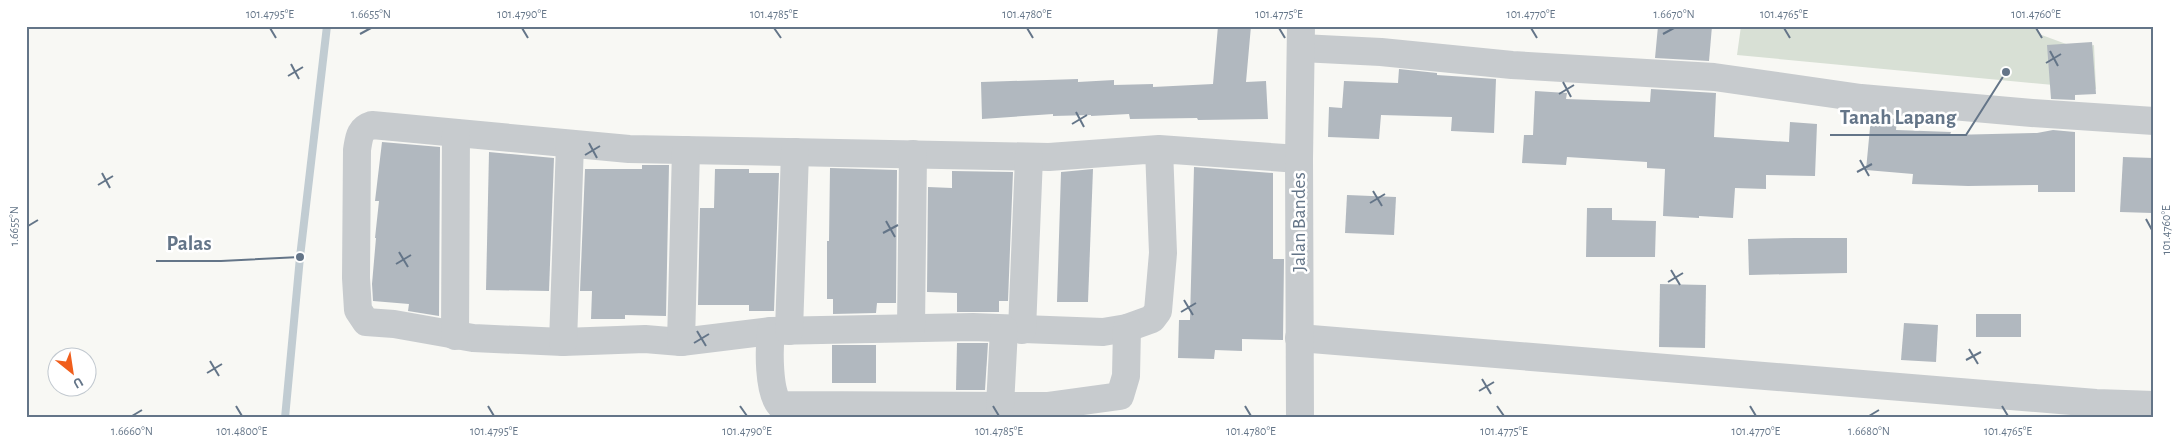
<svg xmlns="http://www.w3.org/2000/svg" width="2180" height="444" font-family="'Alegreya Sans',sans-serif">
<rect width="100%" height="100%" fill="#f8f8f4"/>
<polygon fill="#d8e0d5" points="1741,26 2037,26 2039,34 2077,48 2094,45 2096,89 1737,55"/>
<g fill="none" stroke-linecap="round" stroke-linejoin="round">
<polyline stroke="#c1ccd2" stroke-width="8" points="285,418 300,257 327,26"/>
</g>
<g fill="#b1b8bf">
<polygon points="1218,26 1251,26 1246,82 1266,81 1268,119 1198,120 1197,118 1130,119 1129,114 1091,116 1091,115 1053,116 1053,114 982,119 981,82 1078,79 1078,82 1114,80 1114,85 1153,84 1153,87 1213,84"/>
<polygon points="1658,26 1712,26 1709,61 1655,58"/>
<polygon points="2092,42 2096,94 2075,95 2075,100 2051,99 2047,45"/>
<polygon points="1399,69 1437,73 1437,75 1496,79 1494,133 1451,131 1452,117 1381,115 1379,139 1328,137 1329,107 1342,108 1344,81 1398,83"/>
<polygon points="1651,89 1716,93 1714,137 1789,142 1790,122 1817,124 1815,176 1766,175 1766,189 1735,188 1733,218 1699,216 1699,218 1663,216 1665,169 1647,168 1647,162 1567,157 1566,165 1522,163 1524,135 1533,135 1535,91 1567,93 1566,99 1650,102"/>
<polygon points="1871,117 1897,119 1896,130 1951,132 1950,135 2037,133 2053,130 2075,132 2075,192 2038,192 2038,185 1968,186 1912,184 1913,174 1866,170"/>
<polygon points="382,142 440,147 439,316 408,311 409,304 373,301 372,284 376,238 375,238 379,201 375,201"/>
<polygon points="489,152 554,158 549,291 486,290"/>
<polygon points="2123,157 2154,158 2152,213 2120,212"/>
<polygon points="642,165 669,165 666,316 625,315 625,319 591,319 592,291 580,291 585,169 642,169"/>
<polygon points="1194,167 1273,173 1273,259 1284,259 1283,340 1242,339 1242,351 1215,350 1214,359 1178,358 1179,320 1190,320"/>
<polygon points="830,168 897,170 896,303 877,303 876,313 833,314 833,299 827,299 827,241 829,241"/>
<polygon points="715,169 749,169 749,173 779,173 774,311 749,311 749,305 698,305 700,208 714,208"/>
<polygon points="1093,169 1088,302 1057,302 1061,172"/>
<polygon points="952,171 1013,172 1008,301 999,301 999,312 957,312 957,293 927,292 928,187 952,188"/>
<polygon points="1347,195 1396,197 1394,235 1345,233"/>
<polygon points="1587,208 1612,208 1612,220 1656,221 1655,257 1586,257"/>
<polygon points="1795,238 1847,238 1847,273 1749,275 1748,239"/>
<polygon points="1660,284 1706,285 1705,348 1659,347"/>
<rect x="1976" y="314" width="45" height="23"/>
<polygon points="1904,323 1938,325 1936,362 1901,360"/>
<polygon points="957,343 988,343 985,390 956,390"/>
<rect x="832" y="345" width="44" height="38"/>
</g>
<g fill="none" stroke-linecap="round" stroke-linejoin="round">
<g stroke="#c7cbce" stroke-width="28">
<polyline points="1301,48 1381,52 1512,65 1714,77 1861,98 2032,113 2154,121"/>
<path d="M1159 149 1163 253 1158 311 1152 319 1127 328 1103 332 973 327 771 331 681 342 645 339 563 342 473 338 394 324 366 322 358 310 356 278 357 150C359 138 359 129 372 125L629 149 1049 157 1159 149 1299 159"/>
<polyline points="911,328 913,154"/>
<polyline points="1022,330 1029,157"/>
<path d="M771 331C769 349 768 392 780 405L1047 406 1120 396 1126 376 1127 328"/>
<polyline points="789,331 795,152"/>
<polyline points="455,336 456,133"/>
<polyline points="1299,338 2096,403 2154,405"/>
<polyline points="563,342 570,144"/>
<polyline points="681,342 686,150"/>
<polyline points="1000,406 1004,329"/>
<polyline points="1300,418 1299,159 1301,26"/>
</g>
</g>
<path fill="none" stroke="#647588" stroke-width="2" d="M270 28 276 38M522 28 528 38M774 28 781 38M1027 28 1033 38M1279 28 1285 38M1531 28 1537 38M1784 28 1790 38M2036 28 2042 38M360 34 371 28M1663 34 1674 28M2050 51 2058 66M2046 63 2061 54M291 64 299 79M288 76 303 67M1563 82 1571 97M1559 94 1574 85M1076 112 1084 127M1072 124 1087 115M589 143 597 158M585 155 600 146M1860 160 1869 176M1857 172 1872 164M102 173 110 188M98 185 113 176M1373 191 1382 206M1370 203 1385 194M2146 219 2152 230M886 221 895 237M28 226 38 220M883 233 898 225M399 252 408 267M396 264 411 255M1671 270 1680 285M1668 282 1683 273M1184 300 1193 315M1181 312 1196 303M697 331 706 346M694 343 709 334M1969 349 1978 364M1966 360 1981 352M210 361 219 376M207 373 222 364M1482 379 1491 394M1479 391 1494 382M236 406 242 416M488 406 494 416M740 406 747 416M993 406 999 416M1245 406 1251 416M1497 406 1504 416M1750 406 1756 416M2002 406 2008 416M132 416 142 410M1869 416 1879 410"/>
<g text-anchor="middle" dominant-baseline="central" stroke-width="5" stroke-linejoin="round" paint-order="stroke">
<g font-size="20" fill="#647588" stroke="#fff">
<text transform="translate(1299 222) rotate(-90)">Jalan Bandes</text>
</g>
</g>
<path fill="none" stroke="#647588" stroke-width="2" d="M2006 72L1966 135H1830M300 257L221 261H156"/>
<g fill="#647588" stroke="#fff" stroke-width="2">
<circle cx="2006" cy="72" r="5"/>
<circle cx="300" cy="257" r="5"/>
</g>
<g font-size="21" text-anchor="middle" font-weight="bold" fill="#647588" stroke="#fff" stroke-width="5" stroke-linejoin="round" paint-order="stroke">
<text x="1898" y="124">Tanah Lapang</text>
<text x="189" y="250">Palas</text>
</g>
<rect width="2180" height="444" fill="none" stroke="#ffffff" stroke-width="55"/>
<g transform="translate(72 372) rotate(150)"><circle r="24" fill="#ffffff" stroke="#c1c8cf"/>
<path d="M0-4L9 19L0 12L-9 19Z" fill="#f05e1c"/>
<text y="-8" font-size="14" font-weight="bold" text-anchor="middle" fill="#647588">U</text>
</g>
<rect x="28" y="28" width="2124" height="388" fill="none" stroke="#647588" stroke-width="2"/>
<g font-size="12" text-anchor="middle" fill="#647588">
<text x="270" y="18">101.4795°E</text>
<text x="371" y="18">1.6655°N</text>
<text x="522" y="18">101.4790°E</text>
<text x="774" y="18">101.4785°E</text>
<text x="1027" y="18">101.4780°E</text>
<text x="1279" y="18">101.4775°E</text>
<text x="1531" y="18">101.4770°E</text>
<text x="1674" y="18">1.6670°N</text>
<text x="1784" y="18">101.4765°E</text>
<text x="2036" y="18">101.4760°E</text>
<text transform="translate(14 226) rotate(-90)" y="4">1.6655°N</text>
<text transform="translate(2166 230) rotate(-90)" y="4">101.4760°E</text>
<text x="132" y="435">1.6660°N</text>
<text x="242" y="435">101.4800°E</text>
<text x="494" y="435">101.4795°E</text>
<text x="747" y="435">101.4790°E</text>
<text x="999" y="435">101.4785°E</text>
<text x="1251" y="435">101.4780°E</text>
<text x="1504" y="435">101.4775°E</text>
<text x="1756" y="435">101.4770°E</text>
<text x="1869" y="435">1.6680°N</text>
<text x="2008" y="435">101.4765°E</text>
</g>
</svg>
